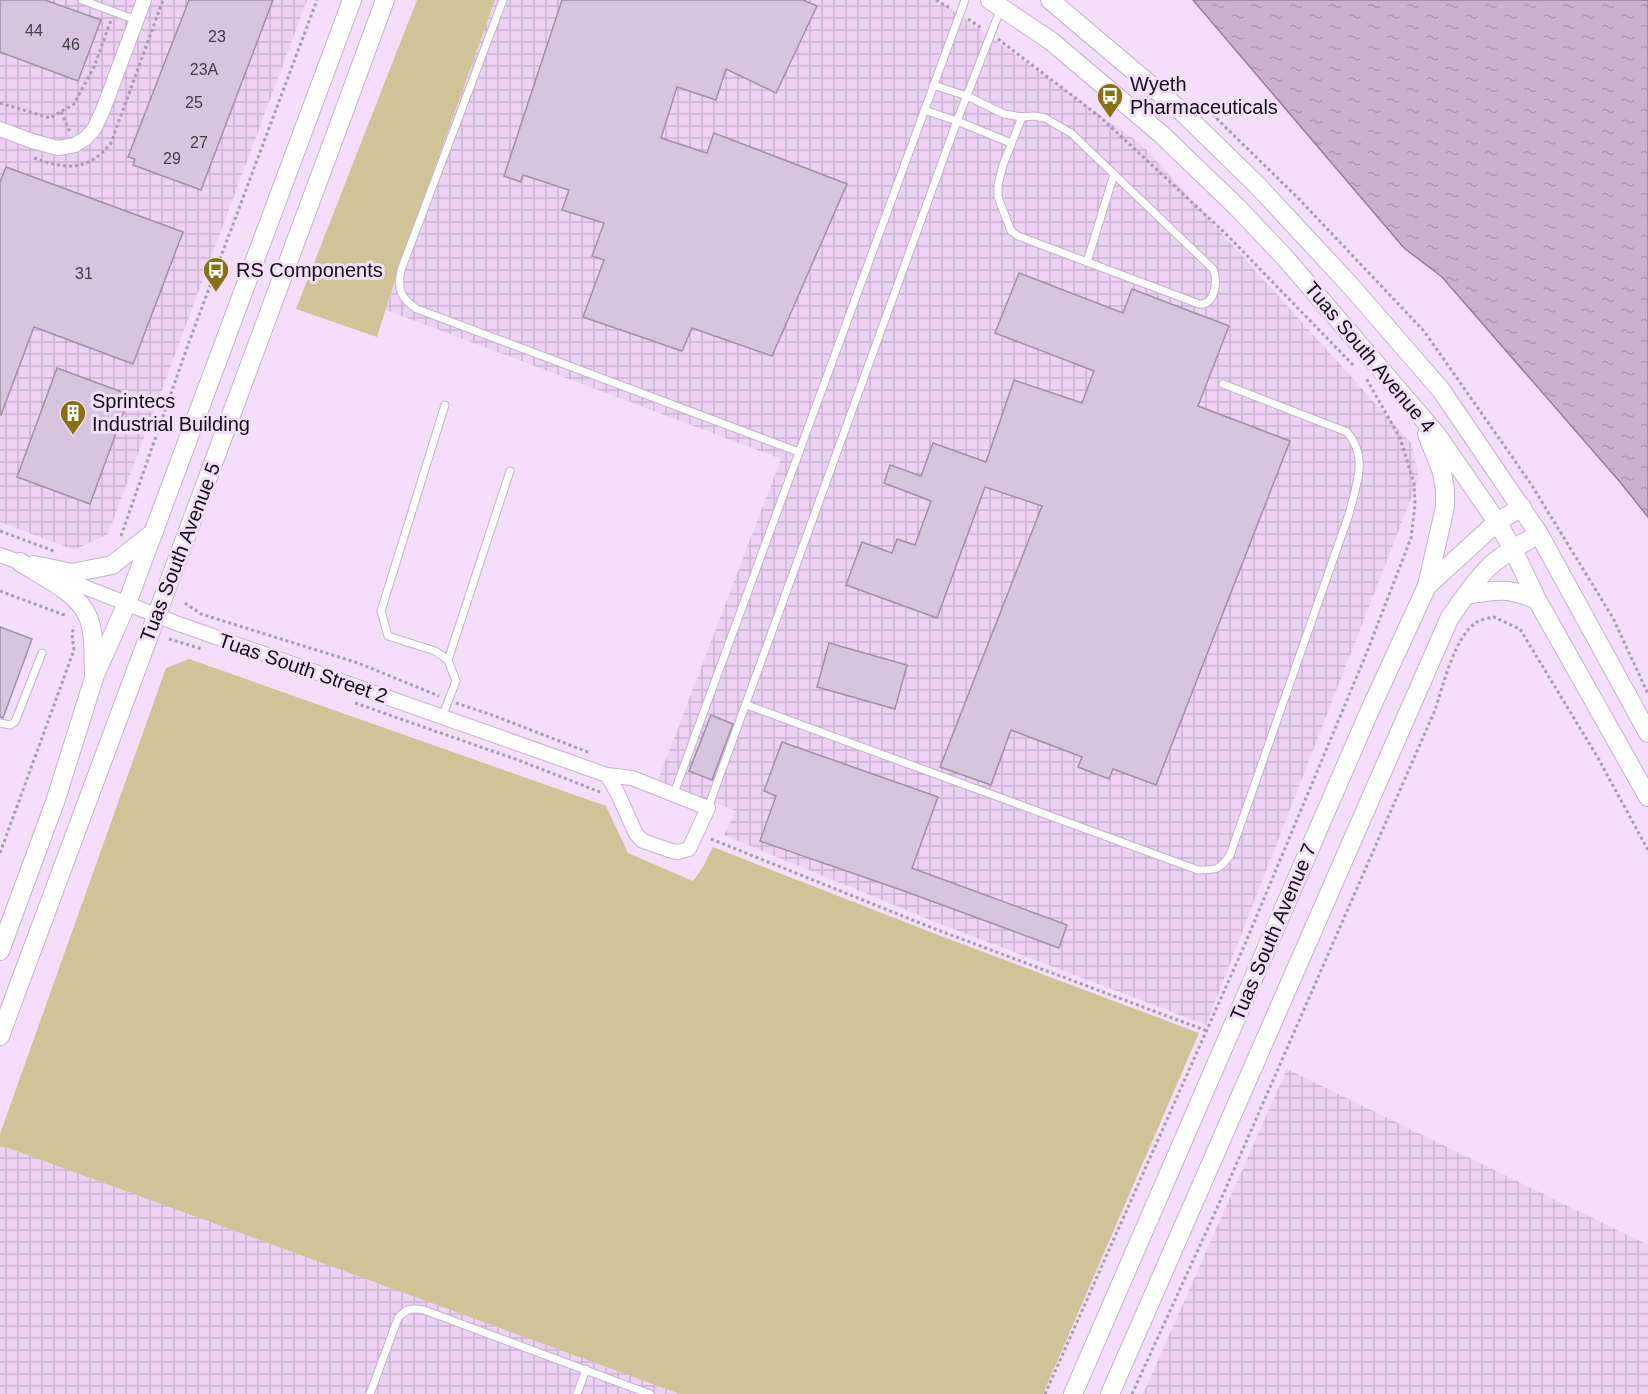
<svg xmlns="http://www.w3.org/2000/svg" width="1648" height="1394" font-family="Helvetica,sans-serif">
<defs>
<pattern id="industrial-grid" width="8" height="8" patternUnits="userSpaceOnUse" patternTransform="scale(1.5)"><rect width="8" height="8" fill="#ecd3f3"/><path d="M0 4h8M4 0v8" fill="none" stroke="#cab4d0"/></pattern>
<pattern id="water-ripples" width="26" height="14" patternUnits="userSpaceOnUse" patternTransform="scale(1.5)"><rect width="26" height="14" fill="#ccb0d4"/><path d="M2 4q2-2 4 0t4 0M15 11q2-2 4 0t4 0" fill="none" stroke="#ae96b5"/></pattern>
</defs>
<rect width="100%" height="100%" fill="#f3dff9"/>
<g fill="url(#industrial-grid)">
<polygon points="0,0 307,0 108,534 74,550 0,522"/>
<polygon points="495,0 938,0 1142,145 1411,443 1419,478 1206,1025 940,924 724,835 736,811 658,780 781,459 386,310 397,273"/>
<polygon points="1287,1069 1648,1245 1648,1394 1143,1394"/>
<polygon points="0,1145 680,1394 0,1394"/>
</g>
<g fill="#cfc398">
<polygon points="417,0 495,0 397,273 377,337 296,309"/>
<polygon points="189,659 606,806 628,853 693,881 703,867 713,847 933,933 1199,1033 1043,1394 680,1394 0,1145 0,1134 166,668"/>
</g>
<polygon fill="url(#water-ripples)" stroke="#957f9b" stroke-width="1.5" points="1193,0 1648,0 1648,517 1620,482 1442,277 1404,248"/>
<g fill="#d7c4dd" stroke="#a18fa6" stroke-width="1.5">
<polygon points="0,0 45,0 101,20 78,81 0,52"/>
<polygon points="189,0 273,0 201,190 133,165 135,159 128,157"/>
<polygon points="562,0 803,0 817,6 776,93 726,69 716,100 677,87 661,138 707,153 714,133 847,184 772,356 692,328 682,351 583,317 604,260 592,256 604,223 562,210 569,190 523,175 521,182 504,176"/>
<polygon points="6,167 183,232 133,364 34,327 1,415 0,415 0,182"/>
<polygon points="1019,273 1123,313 1132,289 1229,326 1198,406 1290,441 1156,785 1113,769 1109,779 1078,767 1082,757 1011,730 991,785 940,767 1042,506 985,487 937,618 846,585 862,542 892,553 897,539 915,545 931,501 884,483 890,465 921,476 933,443 986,462 1014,380 1082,403 1094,371 995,333"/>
<polygon points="57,368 130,395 90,504 17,477"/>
<polygon points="0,627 32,639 3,718 0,717"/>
<polygon points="829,643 907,665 895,709 817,687"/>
<polygon points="711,715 733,724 712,780 689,771"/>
<polygon points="782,742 938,797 912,868 1067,925 1059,948 904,891 760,841 776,796 764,791"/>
</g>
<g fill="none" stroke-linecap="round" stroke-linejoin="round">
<g stroke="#c6b2cb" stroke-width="9">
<g id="lane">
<polyline points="82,0 136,20"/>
<path d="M503 0 401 270C397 289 401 299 417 309L799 452"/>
<polyline points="933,85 967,96 1004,114 1022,117"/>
<polyline points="924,110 957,121 1011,143"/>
<path d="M1034 116 1045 118 1071 133 1213 269C1218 281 1215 306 1199 304L1018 236 1011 231 998 197V185L1003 165 1022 117Z"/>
<polyline points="1087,262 1114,174"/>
<polyline points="448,660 510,471"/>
<path d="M747 705 1198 870C1216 870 1220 870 1230 855L1349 514C1356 485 1369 457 1347 432L1223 384"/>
<polyline points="442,717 456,681 448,660 435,651 388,636 381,611 445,405"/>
<polyline points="0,723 10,725 15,722 42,653"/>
<polyline points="674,793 965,0"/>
<polyline points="708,808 957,121 1001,8"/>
<path d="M370 1394 398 1318C407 1308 411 1308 424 1310L650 1394"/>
<polyline points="577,1394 586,1369"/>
</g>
</g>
<g stroke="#c6b2cb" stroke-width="16">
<g id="street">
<polyline points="0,129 32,141 58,148 75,145 86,138 94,129 103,110 144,0"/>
<polyline points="0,555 28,565"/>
<polyline points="54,575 176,623 607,775 632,778 708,808 689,849 678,852 672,851 643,841 636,834 618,794 607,775"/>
</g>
</g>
<g stroke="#c6b2cb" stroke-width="20">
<g id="secondary">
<polyline points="990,0 1051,41 1161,134 1237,207 1287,260 1437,435 1497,522 1513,549 1537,600 1648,797"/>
<polyline points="1050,0 1180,110 1257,185 1349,284 1441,390 1539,534 1648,733"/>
<path d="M20 562C42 576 79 593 88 617 95 634 93 655 94 673"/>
<polyline points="34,565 72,573 112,565 154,532"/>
<polyline points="1427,586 1445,507 1445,490 1442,472 1427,434"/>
<path d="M1466 595C1497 590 1507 587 1537 600"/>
<polyline points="0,951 55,802 95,675 127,603 352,0"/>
<path d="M0 1036C128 691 258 346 385 0"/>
<polyline points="1073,1394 1370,710 1427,586 1497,522 1522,507"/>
<path d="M1110 1394 1450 617C1462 601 1473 583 1488 568 1502 554 1522 544 1539 534"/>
</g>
</g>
<g stroke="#aa9aaf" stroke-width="3" stroke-dasharray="3 3" stroke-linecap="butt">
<polyline points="936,0 952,9"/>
<polyline points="968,19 983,29"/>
<polyline points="998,39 1099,116 1224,232 1355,367"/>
<polyline points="0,103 50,118 74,104 94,67 111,20"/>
<polyline points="1198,103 1212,114 1298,198 1424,331 1531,484 1613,618 1648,694"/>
<polyline points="61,112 70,132"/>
<path d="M34 158C66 170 89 171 111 143L163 0"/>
<polyline points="0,531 54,551"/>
<polyline points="121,536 189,342 317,0"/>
<polyline points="0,591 67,616"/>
<polyline points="185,603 201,614 358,663 439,696"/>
<polyline points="169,639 202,649"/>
<polyline points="355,703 518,760 600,792"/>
<polyline points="456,703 492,715 588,752"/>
<polyline points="711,839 935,929 1207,1031"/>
<polyline points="0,853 74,650 72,634 74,626"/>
<polyline points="1045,1394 1245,944 1367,652 1411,538 1415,505 1414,483 1400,438 1366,378"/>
<path d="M1132 1394 1218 1206 1435 710C1443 686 1455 635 1477 622 1482 619 1489 618 1494 617L1520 629 1598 758 1648 850"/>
</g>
<use href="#lane" stroke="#fff" stroke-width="7"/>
<use href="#street" stroke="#fff" stroke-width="14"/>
<use href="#secondary" stroke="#fff" stroke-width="18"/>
</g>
<defs>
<g id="bus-pin" transform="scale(1.35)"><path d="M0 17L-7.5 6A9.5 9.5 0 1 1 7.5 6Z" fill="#887214" stroke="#f3dff9"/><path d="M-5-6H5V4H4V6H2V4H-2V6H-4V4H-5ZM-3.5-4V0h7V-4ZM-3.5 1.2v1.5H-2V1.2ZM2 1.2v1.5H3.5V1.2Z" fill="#fff"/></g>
<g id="building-pin" transform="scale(1.35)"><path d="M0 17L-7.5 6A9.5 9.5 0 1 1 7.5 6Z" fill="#887214" stroke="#f3dff9"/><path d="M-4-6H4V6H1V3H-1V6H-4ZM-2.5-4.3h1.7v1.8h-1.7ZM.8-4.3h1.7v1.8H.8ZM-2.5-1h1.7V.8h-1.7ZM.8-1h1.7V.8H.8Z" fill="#fff"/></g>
</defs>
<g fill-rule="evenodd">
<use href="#bus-pin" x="1110" y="96"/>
<use href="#bus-pin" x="216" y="270"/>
<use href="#building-pin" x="73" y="413"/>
</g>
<g text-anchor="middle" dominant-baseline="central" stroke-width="6" stroke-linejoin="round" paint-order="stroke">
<g font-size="16" fill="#463c48">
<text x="34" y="30">44</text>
<text x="217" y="36">23</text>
<text x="71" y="44">46</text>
<text x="204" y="69">23A</text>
<text x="194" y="102">25</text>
<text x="199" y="142">27</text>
<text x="172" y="158">29</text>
<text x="84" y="273">31</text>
</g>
<g font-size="20" fill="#150e17" stroke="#f3dff9" text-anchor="start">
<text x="1130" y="84">Wyeth<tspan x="1130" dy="23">Pharmaceuticals</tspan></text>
<text x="236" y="270">RS Components</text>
<text x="92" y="401">Sprintecs<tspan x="92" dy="23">Industrial Building</tspan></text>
</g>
<g font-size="20" fill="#150e17" stroke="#f3dff9">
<text transform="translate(1370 357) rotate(50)">Tuas South Avenue 4</text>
<text transform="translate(180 552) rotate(-69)">Tuas South Avenue 5</text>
<text transform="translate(303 668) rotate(19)">Tuas South Street 2</text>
<text transform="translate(1273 932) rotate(-67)">Tuas South Avenue 7</text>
</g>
</g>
</svg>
